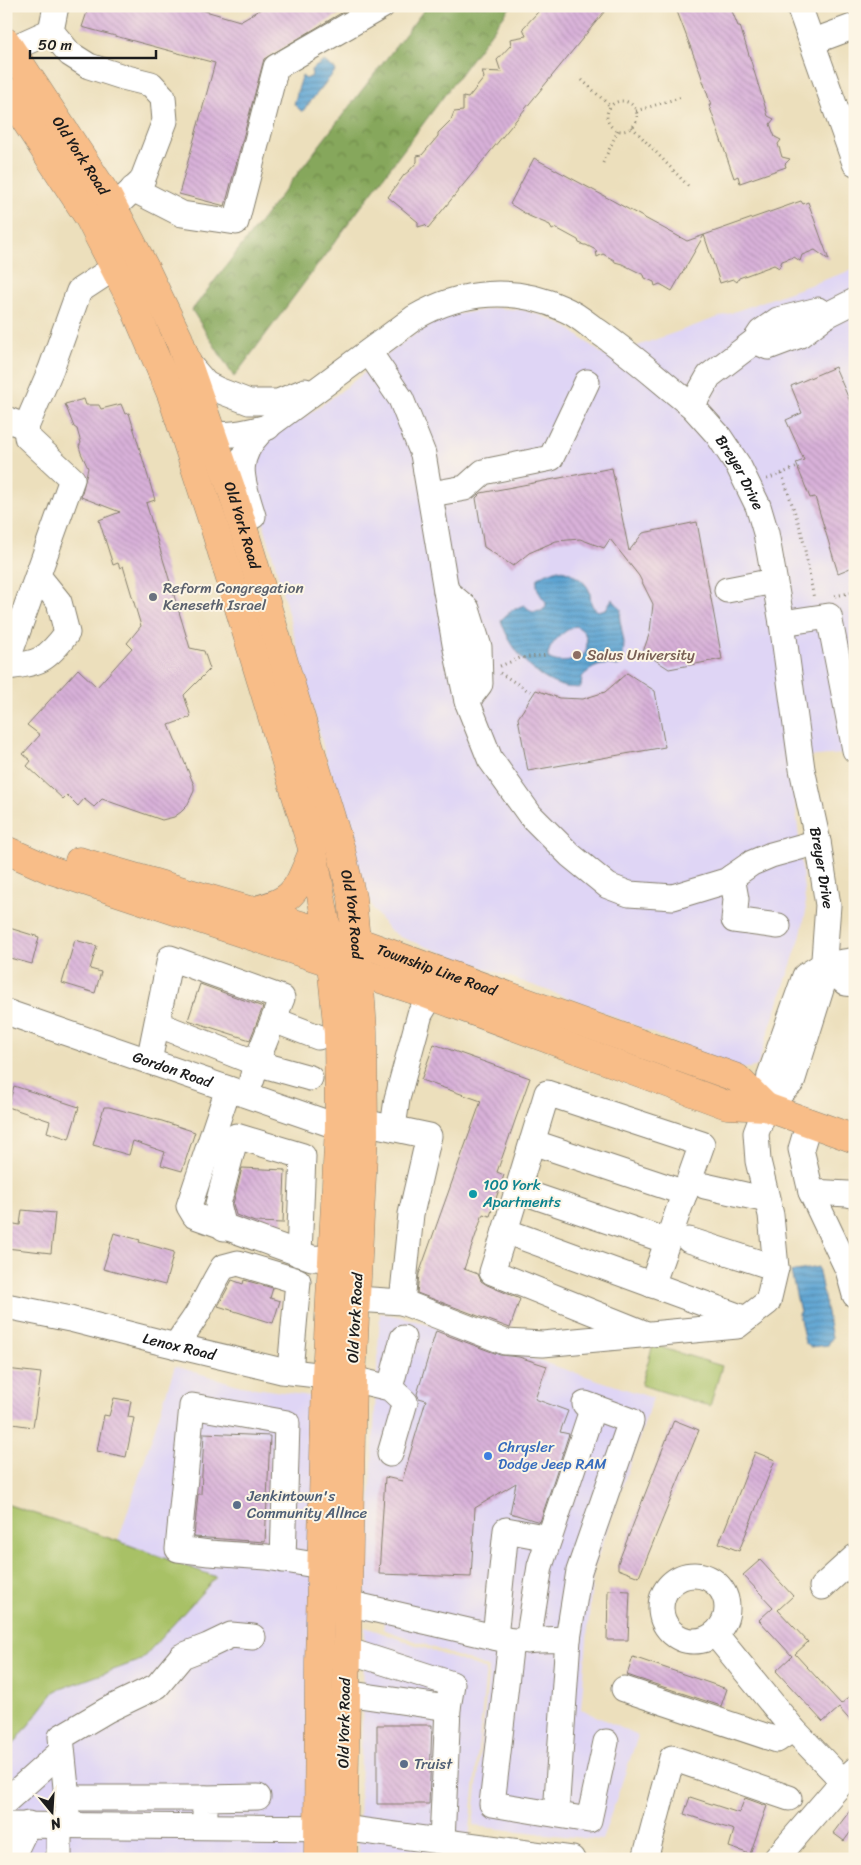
<svg xmlns="http://www.w3.org/2000/svg" width="861" height="1865" font-family="Sriracha,sans-serif">
<defs>
<pattern id="forest-crowns" width="20" height="18" patternUnits="userSpaceOnUse" patternTransform="scale(1.25)"><rect width="20" height="18" fill="#86a75b"/><path d="M2 6a3 3 0 1 1 6 0M12 15a3 3 0 1 1 6 0" fill="none" stroke="#6d874a"/></pattern>
<pattern id="water-rules" width="6" height="5" patternUnits="userSpaceOnUse" patternTransform="scale(1.25)"><rect width="6" height="5" fill="#5da4d3"/><path d="M0 2.5h6" fill="none" stroke="#4c85aa"/></pattern>
<pattern id="building-back-hatch" width="6" height="6" patternUnits="userSpaceOnUse" patternTransform="scale(1.25)"><rect width="6" height="6" fill="#d8b1d9"/><path d="M-1 5l2 2M0 0l6 6M5-1l2 2" fill="none" stroke="#b998ba"/></pattern>
</defs>
<rect width="100%" height="100%" fill="#fcf5e5"/>
<filter id="ink" filterUnits="userSpaceOnUse"><feTurbulence type="fractalNoise" baseFrequency=".02" numOctaves="2"/><feDisplacementMap in="SourceGraphic" scale="10" xChannelSelector="R" yChannelSelector="G"/><feConvolveMatrix kernelMatrix="1 2 1 2 8 2 1 2 1" color-interpolation-filters="sRGB"/></filter>
<filter id="wash" filterUnits="userSpaceOnUse"><feTurbulence type="fractalNoise" baseFrequency=".0096" numOctaves="4" result="noise"/><feDisplacementMap in="SourceGraphic" scale="20" xChannelSelector="R" yChannelSelector="G"/><feGaussianBlur stdDeviation="1.12" result="paint"/><feColorMatrix in="noise" values="0 0 0 0 0 0 0 0 0 0 0 0 0 0 0 0 0 1.4 0 .05"/><feComposite in="paint" operator="in"/></filter>
<g filter="url(#wash)">
<rect width="100%" height="100%" fill="#ecdfbc"/>
<g fill="#dfd5f5">
<polygon points="855,269 855,753 791,758 806,911 800,938 757,1066 749,1068 737,1069 582,1003 400,937 388,929 374,910 355,867 273,556 249,473 265,438 302,419 336,395 406,340 433,323 453,315 496,308 523,310 543,316 567,327 606,357"/>
<polygon points="380,1313 407,1318 653,1398 593,1571 581,1709 638,1736 602,1840 473,1826 489,1669 486,1667 383,1629 384,1623 380,1618 364,1620"/>
<polygon points="175,1366 241,1386 309,1396 325,1403 319,1859 6,1859 6,1754 55,1691 141,1660 216,1578 118,1541"/>
<polygon points="365,1627 486,1670 467,1859 358,1859"/>
</g>
<g fill="#a8c166" stroke="#626e41">
<polygon points="653,1345 722,1366 710,1406 641,1385"/>
<polygon points="6,1504 118,1541 216,1577 141,1660 55,1691 6,1754"/>
</g>
<polygon fill="url(#forest-crowns)" stroke="#51623c" points="427,6 511,6 234,377 192,310"/>
<g fill="url(#water-rules)" stroke="#3c6078" fill-rule="evenodd">
<polygon points="324,61 336,70 302,112 294,104 302,76 306,79 312,76 311,70"/>
<path d="M558 569C569 571 584 579 589 590 592 599 588 605 598 611L606 609 612 599 621 609 620 621 624 642 623 660 618 666C603 662 592 666 582 677L581 687 579 688C572 687 565 688 559 685 532 676 509 646 501 620L512 610 524 605 532 612 542 611 546 606V602C540 595 536 589 537 580L540 576ZM575 626C587 630 589 642 585 653 576 662 559 665 548 658 547 645 563 631 575 626Z"/>
<polygon points="818,1267 832,1338 828,1345 810,1347 805,1343 799,1314 800,1312 791,1272"/>
</g>
<g id="blocks">
<g fill="url(#building-back-hatch)">
<polygon points="89,6 188,6 240,21 266,6 353,6 264,59 225,206 179,194 215,63 82,27"/>
<polygon points="537,6 609,6 428,228 425,225 418,227 418,222 388,197 404,175 409,171 417,162 417,156 422,155 438,136 438,133 451,120 454,112 463,111 463,97 468,98 484,78 482,71 501,72 497,60 511,45 510,39 526,36 523,28 538,12"/>
<polygon points="675,6 730,6 738,26 740,26 768,116 774,119 770,124 775,137 781,140 778,144 782,157 790,159 785,164 786,167 740,183 738,176 734,178 709,105 711,105 700,72"/>
<polygon points="534,158 687,241 801,201 803,204 808,202 829,260 815,250 802,255 800,261 794,257 782,261 779,268 774,265 739,278 737,282 733,279 720,283 704,235 672,291 660,284 655,286 654,282 645,278 644,275 622,264 615,262 614,260 603,254 597,257 596,250 586,245 584,245 579,243 578,240 556,228 552,230 550,225 529,216 510,204"/>
<polygon points="835,367 855,413 855,566 838,573 815,497 810,498 796,463 804,460 786,420 802,413 791,386"/>
<polygon points="84,399 86,405 99,405 101,409 121,404 125,414 129,413 155,500 146,503 190,648 204,651 210,669 184,695 191,717 169,725 194,785 194,791 187,806 181,812 174,817 162,820 102,799 94,807 84,799 78,806 67,795 63,799 27,766 31,761 23,754 40,735 27,725 78,669 97,687 132,648 127,643 141,626 123,566 120,568 118,563 113,565 99,520 120,512 81,497 88,468 81,453 79,446 81,443 77,429 74,427 65,404"/>
<polygon points="612,468 629,551 643,533 697,522 722,659 669,669 643,652 650,632 653,604 639,576 610,539 604,548 580,539 556,541 529,553 513,566 484,547 476,498 481,493"/>
<polygon points="627,673 655,691 665,747 528,771 518,718 536,690 559,698 583,699 605,692"/>
<polygon points="6,927 39,937 32,964 6,957"/>
<polygon points="75,940 97,946 90,969 101,972 95,993 62,983"/>
<polygon points="200,984 263,1007 250,1040 188,1020"/>
<polygon points="434,1044 530,1078 497,1172 504,1175 490,1216 483,1214 464,1269 478,1274 481,1281 487,1285 520,1299 510,1328 417,1293 419,1274 481,1101 421,1080"/>
<polygon points="14,1086 79,1107 69,1139 47,1132 50,1121 8,1107"/>
<polygon points="104,1107 109,1107 162,1121 195,1132 182,1171 161,1165 165,1152 133,1141 129,1155 93,1145"/>
<polygon points="242,1168 285,1170 283,1223 255,1222 236,1215 233,1204"/>
<polygon points="22,1210 55,1213 51,1253 6,1248 9,1223 20,1225"/>
<polygon points="114,1233 140,1240 139,1242 174,1252 165,1285 103,1269"/>
<polygon points="232,1280 243,1284 244,1280 273,1288 270,1298 280,1301 273,1323 218,1306"/>
<polygon points="436,1331 500,1355 519,1357 547,1366 535,1399 568,1411 560,1432 569,1434 540,1522 510,1513 516,1483 475,1508 471,1577 379,1574 385,1477 402,1481 426,1400 419,1398 417,1394"/>
<polygon points="6,1369 41,1373 33,1427 6,1423"/>
<polygon points="114,1398 131,1401 128,1417 134,1418 126,1457 97,1451 104,1415 109,1416"/>
<polygon points="674,1420 699,1430 639,1577 618,1569 618,1563"/>
<polygon points="204,1433 270,1436 265,1542 194,1537 198,1494 201,1494"/>
<polygon points="755,1452 775,1460 739,1551 719,1543"/>
<polygon points="760,1560 793,1596 778,1610 808,1642 795,1654 841,1704 855,1692 855,1726 839,1708 823,1722 776,1671 792,1656 759,1620 773,1607 743,1575"/>
<polygon points="608,1590 630,1591 628,1640 607,1640"/>
<polygon points="633,1657 727,1689 721,1706 627,1675"/>
<polygon points="377,1725 432,1725 429,1804 377,1804"/>
<polygon points="690,1797 739,1813 745,1798 767,1806 750,1854 729,1847 734,1830 684,1814"/>
<polygon points="855,1804 855,1826 844,1841 833,1833"/>
</g>
</g>
</g>
<g filter="url(#ink)">
<use href="#blocks" fill-opacity="0" stroke="#847e6c" stroke-width="1"/>
<g fill="none" stroke-linecap="round" stroke-linejoin="round">
<g stroke="#847e6c" stroke-width="27">
<g id="minor">
<polyline points="56,6 51,31 70,54 89,66 123,77 151,84 163,97 165,121 142,181 123,199"/>
<polyline points="799,6 855,163"/>
<polyline points="812,42 855,26"/>
<polyline points="11,49 51,31"/>
<polyline points="133,189 182,214 236,222 276,67 382,6"/>
<polyline points="755,341 768,347 800,335 825,316 855,301"/>
<polyline points="369,352 401,399 423,454 455,644 467,701 490,759 530,815 570,855 608,886 629,894 673,897 726,881 752,863 771,855 818,842"/>
<polyline points="187,362 206,384 218,390 249,402 278,402 305,391"/>
<polyline points="692,406 709,376 755,341 761,332 778,320 818,310 825,316"/>
<polyline points="6,419 26,427"/>
<path d="M196 425C215 442 246 432 268 427"/>
<polyline points="431,494 465,488 483,472 551,458 587,382"/>
<path id="s1" d="M253 516C243 482 232 461 260 432L414 318C461 290 515 286 564 309 574 313 584 321 593 328 628 351 659 380 692 406L718 435 738 465 758 506 766 533 782 623 802 769 818 842 828 905 822 986 792 1082 766 1107"/>
<polyline points="727,590 774,581"/>
<polyline points="446,591 467,609 479,647 480,684 467,701"/>
<polyline points="782,623 829,616 855,750"/>
<polyline points="6,664 72,479 27,437 26,427 51,369 79,291 114,268"/>
<path d="M6 667C39 664 47 660 67 633L59 602 38 576"/>
<polyline points="732,877 736,899 734,920 778,926"/>
<polyline points="823,965 846,983 855,984"/>
<path id="s2" d="M6 1012 339 1127"/>
<polyline points="274,1020 318,1037"/>
<polyline points="149,1061 170,958 282,998 256,1063 157,1024"/>
<polyline points="252,1079 256,1063 310,1078"/>
<polyline points="228,1089 189,1206 195,1216 312,1258 332,1259"/>
<polyline points="809,1122 801,1149 811,1192 848,1194 855,1196"/>
<polyline points="393,1128 397,1099 420,1014 431,996"/>
<polyline points="532,1142 685,1193"/>
<polyline points="705,1186 767,1200"/>
<polyline points="517,1190 667,1241"/>
<polyline points="811,1192 848,1270 855,1295"/>
<polyline points="224,1228 218,1204 236,1136 303,1156 299,1254"/>
<polyline points="505,1231 547,1093 702,1144 652,1285"/>
<polyline points="689,1240 776,1268"/>
<polyline points="356,1299 402,1302 411,1214 429,1136 363,1122"/>
<polyline points="402,1302 505,1342 543,1344 737,1326 768,1302 776,1268 771,1215 758,1161 756,1133 766,1107 770,1075 805,976 823,965 850,961 855,962"/>
<path id="s3" d="M6 1306 70 1319 160 1342 282 1371 352 1379 390 1388 405 1402 390 1454"/>
<polyline points="644,1333 492,1272 505,1231 746,1319"/>
<path d="M176 1346C183 1333 194 1321 200 1309 208 1295 214 1281 223 1267L238 1263 298 1281 290 1371"/>
<polyline points="390,1388 403,1338"/>
<polyline points="283,1560 287,1423 192,1406 178,1549 209,1553 267,1557 321,1566"/>
<circle cx="694" cy="1608" r="33"/>
<polyline points="822,1587 855,1557"/>
<polyline points="347,1603 511,1641 492,1804 589,1820 606,1742"/>
<polyline points="716,1635 793,1729 843,1781"/>
<polyline points="495,1637 506,1530 549,1538"/>
<polyline points="568,1639 579,1571 631,1421 585,1404"/>
<polyline points="513,1641 568,1639 556,1814"/>
<polyline points="528,1641 540,1566 593,1407"/>
<polyline points="346,1650 452,1684 448,1708 442,1841"/>
<polyline points="624,1689 777,1740 793,1729"/>
<polyline points="345,1693 448,1708"/>
<polyline points="67,1798 205,1798"/>
<polyline points="6,1801 62,1751"/>
<polyline points="205,1815 205,1798 258,1797"/>
<polyline points="6,1825 343,1828 572,1859"/>
<polyline points="67,1825 67,1798 61,1737 107,1710 157,1686 182,1656 208,1646 231,1635 253,1637"/>
<polyline points="7,1859 15,1851 28,1824"/>
<polyline points="59,1859 59,1825"/>
<polyline points="645,1859 672,1758 789,1798"/>
<polyline points="776,1859 843,1781 855,1770"/>
</g>
</g>
<g stroke="#847e6c" stroke-width="29">
<g id="major">
<polyline points="6,850 51,870 426,994 727,1105 766,1107 855,1139"/>
<path id="s4" d="M79 861 356 941 737 1078 766 1107"/>
<path d="M251 911C296 901 296 891 313 851"/>
</g>
</g>
<g stroke="#847e6c" stroke-width="29">
<g id="highway">
<path id="s5" d="M6 42 108 197 146 270 179 339 233 494 341 850 352 898 359 972 363 1031 364 1134 352 1379 343 1859"/>
<polyline points="6,91 89,218 132,302 171,394 213,523 313,851 328,934 338,1033 339,1127 326,1376 319,1662 318,1859"/>
</g>
</g>
<g stroke="#847e6c" stroke-width="3" stroke-dasharray="1 4" stroke-linecap="butt">
<polyline points="582,80 610,106"/>
<circle cx="622" cy="116" r="15"/>
<polyline points="636,111 682,97"/>
<polyline points="632,127 690,188"/>
<polyline points="603,163 618,130"/>
<polyline points="782,474 802,534 814,599"/>
<polyline points="767,479 798,467"/>
<polyline points="835,596 855,592"/>
<polyline points="500,666 520,658 547,655"/>
<polyline points="500,673 532,693"/>
</g>
<use href="#minor" stroke="#fff" stroke-width="25"/>
<use href="#major" stroke="#f8bd88" stroke-width="28"/>
<use href="#highway" stroke="#f8bd88" stroke-width="28"/>
</g>
</g>
<circle fill="#6b7280" stroke="#fcf5e5" stroke-width="2" cx="153" cy="597" r="5"/>
<circle fill="#8d6e63" stroke="#fcf5e5" stroke-width="2" cx="577" cy="655" r="5"/>
<circle fill="#0f9aa8" stroke="#fcf5e5" stroke-width="2" cx="473" cy="1194" r="5"/>
<circle fill="#3f7fe0" stroke="#fcf5e5" stroke-width="2" cx="488" cy="1456" r="5"/>
<g fill="#5c6f8a" stroke="#fcf5e5" stroke-width="2">
<circle cx="237" cy="1505" r="5"/>
<circle cx="404" cy="1764" r="5"/>
</g>
<g text-anchor="middle" dominant-baseline="central" stroke-width="4" stroke-linejoin="round" paint-order="stroke">
<g font-size="15" fill="#1c1c1c" stroke="#fcf5e5">
<text stroke="none"><textPath href="#s5" startOffset="136">Old York Road</textPath></text>
<text stroke="none"><textPath href="#s1" startOffset="682">Breyer Drive</textPath></text>
<text stroke="none"><textPath href="#s5" startOffset="541">Old York Road</textPath></text>
<text stroke="none"><textPath href="#s1" startOffset="1088">Breyer Drive</textPath></text>
<text stroke="none"><textPath href="#s5" startOffset="946">Old York Road</textPath></text>
<text stroke="none"><textPath href="#s4" startOffset="374">Township Line Road</textPath></text>
<text stroke="none"><textPath href="#s2" startOffset="176">Gordon Road</textPath></text>
<text transform="translate(355 1318) rotate(-87)">Old York Road</text>
<text stroke="none"><textPath href="#s3" startOffset="178">Lenox Road</textPath></text>
<text transform="translate(344 1723) rotate(-89)">Old York Road</text>
</g>
<g font-size="15" fill="#5b616d" stroke="#fcf5e5" text-anchor="start">
<text x="163" y="588">Reform Congregation<tspan x="163" dy="17">Keneseth Israel</tspan></text>
</g>
<g font-size="15" fill="#785e54" stroke="#fcf5e5" text-anchor="start">
<text x="587" y="655">Salus University</text>
</g>
<g font-size="15" fill="#0d838f" stroke="#fcf5e5" text-anchor="start">
<text x="483" y="1185">100 York<tspan x="483" dy="17">Apartments</tspan></text>
</g>
<g font-size="15" fill="#366cbe" stroke="#fcf5e5" text-anchor="start">
<text x="498" y="1447">Chrysler<tspan x="498" dy="17">Dodge Jeep RAM</tspan></text>
</g>
<g font-size="15" fill="#4e5e75" stroke="#fcf5e5" text-anchor="start">
<text x="247" y="1496">Jenkintown's<tspan x="247" dy="17">Community Allnce</tspan></text>
<text x="414" y="1764">Truist</text>
</g>
</g>
<rect width="861" height="1865" fill="none" stroke="#fcf5e5" stroke-width="25"/>
<g transform="translate(52 1812) rotate(162)" stroke="#fcf5e5" stroke-width="4" paint-order="stroke">
<path d="M0-4L9 19L0 12L-9 19Z" fill="#1c1c1c"/>
<text y="-8" font-size="14" font-weight="bold" text-anchor="middle" fill="#1c1c1c">N</text>
</g>
<path d="M30 50v8h126v-8" fill="none" stroke="#1c1c1c" stroke-width="2.5"/>
<text x="38" y="50" font-size="15" fill="#1c1c1c" stroke="#fcf5e5" stroke-width="4" paint-order="stroke">50 m</text>
</svg>
